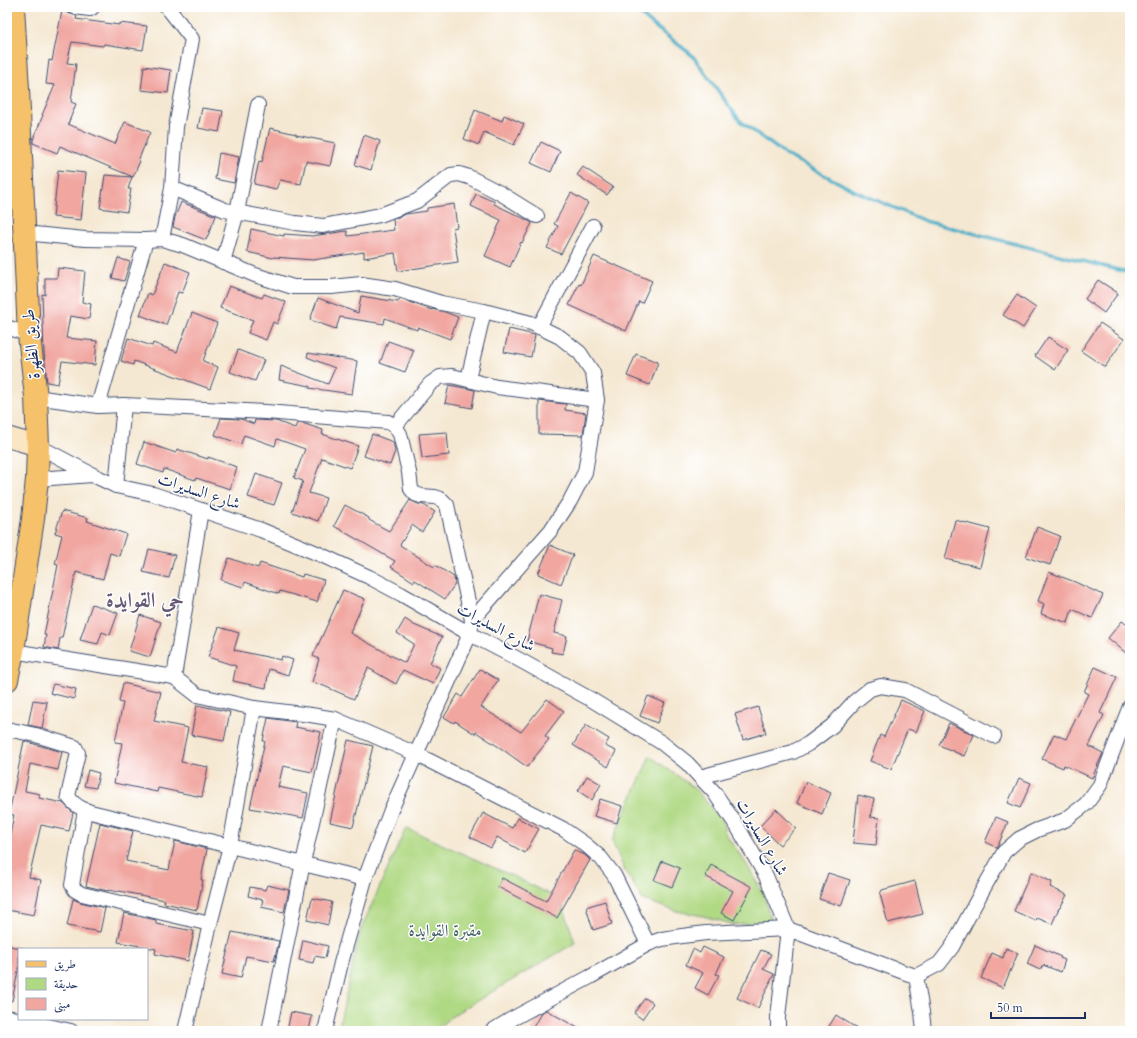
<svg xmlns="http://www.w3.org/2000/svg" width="1137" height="1038" font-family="Cardo,Amiri,serif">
<rect width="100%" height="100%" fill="#fff"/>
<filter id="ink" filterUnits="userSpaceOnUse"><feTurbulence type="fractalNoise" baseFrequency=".025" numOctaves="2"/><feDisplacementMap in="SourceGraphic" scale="8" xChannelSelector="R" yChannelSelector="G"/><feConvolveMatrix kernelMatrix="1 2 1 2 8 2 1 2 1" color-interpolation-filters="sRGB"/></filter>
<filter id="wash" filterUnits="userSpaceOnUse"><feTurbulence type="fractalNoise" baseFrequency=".012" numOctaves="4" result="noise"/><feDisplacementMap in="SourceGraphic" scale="16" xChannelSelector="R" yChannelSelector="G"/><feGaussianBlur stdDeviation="0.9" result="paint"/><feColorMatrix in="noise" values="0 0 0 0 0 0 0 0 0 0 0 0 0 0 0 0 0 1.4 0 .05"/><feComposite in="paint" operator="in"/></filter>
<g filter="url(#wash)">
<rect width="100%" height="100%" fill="#f5e8d2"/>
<g fill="#b0d984" stroke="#668471">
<polygon points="650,756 693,787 722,819 725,833 747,865 764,895 771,921 735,925 703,916 676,911 643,900 625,871 612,841"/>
<polygon points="406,828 517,878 561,900 575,943 458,1012 433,1031 338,1031 360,931"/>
</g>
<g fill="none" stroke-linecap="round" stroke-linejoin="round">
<polyline stroke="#47adc7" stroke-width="3.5" points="632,7 653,25 692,55 740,121 786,155 855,191 925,221 1130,273"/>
</g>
<g id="blocks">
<g fill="#f1a6a0">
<polygon points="62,11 77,16 76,19 119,25 119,23 147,26 143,50 104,44 103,46 72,42 67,63 76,64 71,102 76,104 68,124 115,144 125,122 150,132 138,161 140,161 133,177 60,146 57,153 33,143 33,140 43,115 42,115 55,85 46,84 49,60 52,61"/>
<polygon points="144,66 171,70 168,93 141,90"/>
<polygon points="202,108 223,111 219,132 198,128"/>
<polygon points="475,110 502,121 504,115 524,124 514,145 484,132 479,145 464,139"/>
<polygon points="270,128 296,134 296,135 335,143 330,166 306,161 301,184 280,180 276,189 254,184 259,161 262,162"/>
<polygon points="364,135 380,141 371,170 355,165"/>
<polygon points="541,142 560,151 551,172 531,163"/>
<polygon points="219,153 239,157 234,183 215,179"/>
<polygon points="583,167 613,187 607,195 577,175"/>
<polygon points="58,170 86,173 81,220 53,217"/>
<polygon points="105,175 132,177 128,189 131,189 127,212 100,208"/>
<polygon points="571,193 588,203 561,254 547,248 558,226 554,224"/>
<polygon points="476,194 495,202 494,204 525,219 532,223 522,243 521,242 510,267 485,256 501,220 471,206"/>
<polygon points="181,202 216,216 206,240 173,227 175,217"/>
<polygon points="454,204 457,227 453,228 458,262 398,271 395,253 364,258 364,252 313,260 274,257 273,258 247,252 251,229 284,236 284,234 312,236 347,231 348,236 394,230 393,219 406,214 427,211 427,208"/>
<polygon points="594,256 652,281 642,303 639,301 626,331 569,305 579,284 581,285"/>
<polygon points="118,258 130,262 124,281 112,278"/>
<polygon points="165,262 190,272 182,293 178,292 166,325 140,315 148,293 152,295"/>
<polygon points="58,268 85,271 82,302 91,304 89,319 70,316 66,338 97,341 95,365 62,361 58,384 47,382 44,352 42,294 45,295 45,278 57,278"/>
<polygon points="1098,280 1118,293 1104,313 1085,299"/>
<polygon points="229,286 262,298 264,294 286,302 277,324 273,322 266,340 248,333 253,320 220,308"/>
<polygon points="1017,295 1036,308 1023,328 1003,315"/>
<polygon points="361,296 398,302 400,299 432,310 432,309 445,312 458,317 450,339 418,327 417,330 385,318 384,324 340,317 336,329 310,320 318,298 358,313"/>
<polygon points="192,313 217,323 203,361 218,367 210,389 134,361 133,365 121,361 128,338 152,346 153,343 177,352"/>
<polygon points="1100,323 1124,339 1105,367 1081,351"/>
<polygon points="509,329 535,335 531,357 504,352"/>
<polygon points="1048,337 1068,350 1055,370 1035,356"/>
<polygon points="388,341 414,350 405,372 380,363"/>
<polygon points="238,350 264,360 255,381 230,372"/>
<polygon points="308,353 357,361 352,394 309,388 310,386 279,380 281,366 328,384 335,368 307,357"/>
<polygon points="636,354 658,362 650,385 627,376"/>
<polygon points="449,385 475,390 472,408 445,403"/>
<polygon points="539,401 566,404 565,410 586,413 583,435 539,434"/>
<polygon points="221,418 241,419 254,424 255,420 276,421 295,428 297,423 305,424 323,430 322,434 358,446 350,468 322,458 309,493 326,498 318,521 292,512 303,481 294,478 305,449 277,439 275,446 244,435 241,444 215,435"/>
<polygon points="447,432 449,455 422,458 419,434"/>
<polygon points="372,434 393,442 395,451 390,465 364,456"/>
<polygon points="144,442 176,453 177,449 208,459 208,457 237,467 230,489 196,478 195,480 164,469 163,473 137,464"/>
<polygon points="256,474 282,483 274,505 248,497"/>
<polygon points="410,500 418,504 424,505 435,512 422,532 412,525 400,545 434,567 435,565 454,577 455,584 445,599 415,580 414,582 391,567 395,561 334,526 345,505 369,518 369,520 389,531"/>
<polygon points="62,511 88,518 87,521 126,534 119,556 110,553 103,579 76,572 62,638 60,638 58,650 44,647 46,635 44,635 58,565 55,564 62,535 55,533"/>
<polygon points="955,520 990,529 980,567 945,559"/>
<polygon points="1037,527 1060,536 1050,565 1026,557"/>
<polygon points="550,545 573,555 561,584 538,574"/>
<polygon points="149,549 175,555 169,578 143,572"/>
<polygon points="229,558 258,568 260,563 302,577 303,574 324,580 317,602 280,591 279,594 245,582 243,587 221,580"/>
<polygon points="1049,572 1075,582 1103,595 1092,618 1072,609 1068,623 1041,614 1044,604 1038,601"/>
<polygon points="343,590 365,599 350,633 405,663 414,644 397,633 405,619 414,625 442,637 430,663 440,668 433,684 403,670 396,684 368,668 354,699 324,686 312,682 319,659 313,656"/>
<polygon points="539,594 562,600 554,633 567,636 563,654 551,652 552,648 527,641"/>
<polygon points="92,604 118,613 110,635 102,632 98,644 80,640"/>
<polygon points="140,615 161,622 150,657 129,651"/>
<polygon points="1122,621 1130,627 1130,647 1126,653 1108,638"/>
<polygon points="219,627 239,633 234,650 281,660 282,656 293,660 288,675 269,669 266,688 233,681 236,666 208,657"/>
<polygon points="1095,667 1117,677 1100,713 1104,715 1089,746 1103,753 1092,778 1064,765 1063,768 1042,759 1054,734 1066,739 1088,694 1084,692"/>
<polygon points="480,669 498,680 481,707 521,732 547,699 564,711 545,736 549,739 527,767 502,749 476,732 475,734 455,721 454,723 444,717 458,694 462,697"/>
<polygon points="123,683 161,692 154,721 188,728 181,762 208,767 202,797 158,788 157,792 114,783 122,743 115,742 123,703 119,702"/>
<polygon points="53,684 76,689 74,699 50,693"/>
<polygon points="648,696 665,703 657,723 640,716"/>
<polygon points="33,700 47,702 42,728 28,725"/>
<polygon points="901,700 925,711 916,732 908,729 891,769 870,761 880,735 884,737"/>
<polygon points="197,705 230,712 224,741 191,735"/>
<polygon points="758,707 766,733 743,740 735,714"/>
<polygon points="268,718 296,722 295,727 321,732 312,772 283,766 278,787 308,793 303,818 250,808 265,741 263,741"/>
<polygon points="949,723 974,735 964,756 939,745"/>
<polygon points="586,725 609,739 605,746 616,751 608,767 573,745"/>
<polygon points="348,740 373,746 353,827 330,822"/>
<polygon points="24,741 62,752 58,770 30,764 25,791 40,794 39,798 63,803 73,813 69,831 41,825 29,877 41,880 34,915 7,910 7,849 14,815 9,814"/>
<polygon points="88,770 99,773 96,788 84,786"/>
<polygon points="587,776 601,784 592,800 578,791"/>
<polygon points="1019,778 1031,783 1020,808 1008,803"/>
<polygon points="806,782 831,793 822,814 797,803"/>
<polygon points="858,795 874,799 870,817 879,818 876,845 853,843"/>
<polygon points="600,799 622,806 617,823 594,816"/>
<polygon points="776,809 796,828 780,845 760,826"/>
<polygon points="483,813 512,828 518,818 539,829 525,853 497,837 491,848 470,837"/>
<polygon points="996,817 1008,822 997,848 985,842"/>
<polygon points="100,823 133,831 126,861 169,870 175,841 207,849 201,880 203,880 197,910 164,903 165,900 119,891 118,892 109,890 108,891 86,886"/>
<polygon points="574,850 585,855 590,860 557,918 498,887 502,878 546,901"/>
<polygon points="662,861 680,868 672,887 654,880"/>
<polygon points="711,865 752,887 734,920 721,913 733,891 705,876"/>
<polygon points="1031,872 1052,882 1050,887 1067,895 1060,908 1059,908 1052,924 1037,918 1036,921 1014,911"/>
<polygon points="828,873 850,880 841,906 819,899"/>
<polygon points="915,881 923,914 888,923 880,894 882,890"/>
<polygon points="267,885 289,890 284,912 261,907 263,900 248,896 250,887 265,890"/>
<polygon points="312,898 332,902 328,925 307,920"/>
<polygon points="73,899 80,902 105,908 100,932 67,926"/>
<polygon points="605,901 612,924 593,930 586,907"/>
<polygon points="124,913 156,920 156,924 194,931 188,961 155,954 156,949 118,942"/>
<polygon points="232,932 279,941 274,961 246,956 241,978 222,974"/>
<polygon points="303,940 328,946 325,958 315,956 313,963 299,960"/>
<polygon points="7,945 19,948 19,971 18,971 12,1001 7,1000"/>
<polygon points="1035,945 1061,957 1060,958 1065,960 1061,972 1043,965 1040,970 1027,964"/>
<polygon points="703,947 724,957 716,974 719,975 708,995 695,988 703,973 686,965 693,949 700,953"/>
<polygon points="1006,948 1018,953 1003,988 981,978 992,953 1003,958"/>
<polygon points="761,950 771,954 763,969 774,974 758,1008 737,998"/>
<polygon points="645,998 653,1003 642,1019 634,1013"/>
<polygon points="546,1010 583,1031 531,1031 541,1013"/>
<polygon points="291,1012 312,1016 309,1031 287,1031"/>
<polygon points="836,1015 861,1031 826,1031"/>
</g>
</g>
</g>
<g filter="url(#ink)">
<use href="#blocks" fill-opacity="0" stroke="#3c4b6f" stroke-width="1"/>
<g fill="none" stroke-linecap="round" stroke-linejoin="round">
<g stroke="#3c4b6f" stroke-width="16">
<g id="minor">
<polyline points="74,7 90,9 93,7"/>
<polyline points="172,188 225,210 295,223 323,226 380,215 417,201 451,175 459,174 469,177 500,193 537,216"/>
<polyline points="24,233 85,239 146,240 162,239 183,245 255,275 293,287 331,287 361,284 395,289 441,303 484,311 531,323 560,337 580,353 593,373 597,400 585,472 570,501 551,530 472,620"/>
<polyline points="162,239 172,188 176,127 192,39 167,7"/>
<polyline points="223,262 237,212 258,105"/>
<polyline points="7,327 29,335"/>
<polyline points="539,327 593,226"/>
<polyline points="468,379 484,311"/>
<polyline points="36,397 98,406 124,405 266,412 388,422 395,426 400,434 409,472 411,489 415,494 421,496 435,497 442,500 447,505 472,620 470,634 391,810 365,879 341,963 325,1031"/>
<polyline points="98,406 146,240"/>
<polyline points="395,426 430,384 440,377 452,376 497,387 597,400"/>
<polyline points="38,446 93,475 116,486 153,494 261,530 319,554 369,577 401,594 470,634 516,658 592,700 662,743 687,763 714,792 737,826 766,876 788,929 778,1017 778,1031"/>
<polyline points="37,479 93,475"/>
<polyline points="116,486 124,405"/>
<polyline points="7,594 21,598"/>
<polyline points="13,651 174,677 197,695 254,708 311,715 335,719 416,754 563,829 586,845 601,858 614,875 648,944"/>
<polyline points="174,677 201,510"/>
<path d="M7 729 36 735 75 747 78 753 68 796C77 811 95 813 111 817L365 879"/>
<polyline points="700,777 793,752 808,744 832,726 854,702 870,689 881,686 905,690 994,736"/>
<polyline points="85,810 72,885 75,890 82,894 210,924 230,846 254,708"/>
<polyline points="916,976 922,1012 924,1031"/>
<polyline points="7,1017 71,1031"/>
<polyline points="185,1031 210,924"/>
<polyline points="269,1031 303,863 335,719"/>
<polyline points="492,1031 510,1020 590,977 648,944 662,939 682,936 706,933 788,929 906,973 916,976 939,964 952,947 981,893 1004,852 1019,839 1037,830 1065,820 1086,804 1100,785 1130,706"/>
</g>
</g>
<g stroke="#3c4b6f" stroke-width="22">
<polyline id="secondary" points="7,437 38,446"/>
</g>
<g stroke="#3c4b6f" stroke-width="24">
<polyline id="primary" points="7,680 13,651 33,519 37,479 38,446 36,397 29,335 18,89 13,7"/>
</g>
<use href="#minor" stroke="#fff" stroke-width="14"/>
<use href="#secondary" stroke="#fbe6c4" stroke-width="20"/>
<use href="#primary" stroke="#f5c16b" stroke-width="22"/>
</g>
</g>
<g text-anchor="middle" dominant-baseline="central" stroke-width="3" stroke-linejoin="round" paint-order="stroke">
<g font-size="17" fill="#1b2f5e" stroke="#fff">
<text transform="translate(31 344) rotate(-95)">طريق الظهرة</text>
<text transform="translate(199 491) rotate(18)">شارع السديرات</text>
<text transform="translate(496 627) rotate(28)">شارع السديرات</text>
<text transform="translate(762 837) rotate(60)">شارع السديرات</text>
</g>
<g font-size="17" fill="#486269" stroke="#fff">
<text x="445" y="930">مقبرة القوايدة</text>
</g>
<g font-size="21" font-weight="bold" fill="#665975" stroke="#fff">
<text x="145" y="600">حي القوايدة</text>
</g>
</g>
<rect width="1137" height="1038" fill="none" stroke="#fff" stroke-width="24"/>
<rect x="18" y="948" width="130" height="72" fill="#ffffff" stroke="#a4acbf"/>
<rect x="26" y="961" width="20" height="6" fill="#f5c16b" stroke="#a4acbf"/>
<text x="54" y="968" font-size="12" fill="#1b2f5e">طريق</text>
<rect x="26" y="978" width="20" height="12" fill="#b0d984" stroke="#a4acbf"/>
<text x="54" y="988" font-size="12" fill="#1b2f5e">حديقة</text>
<rect x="26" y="998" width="20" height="12" fill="#f1a6a0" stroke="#a4acbf"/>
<text x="54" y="1008" font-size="12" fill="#1b2f5e">مبنى</text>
<path d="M991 1012v6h94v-6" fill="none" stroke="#1b2f5e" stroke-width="2"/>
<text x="997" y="1012" font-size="12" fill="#1b2f5e" stroke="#ffffff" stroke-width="3" paint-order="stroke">50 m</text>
</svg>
